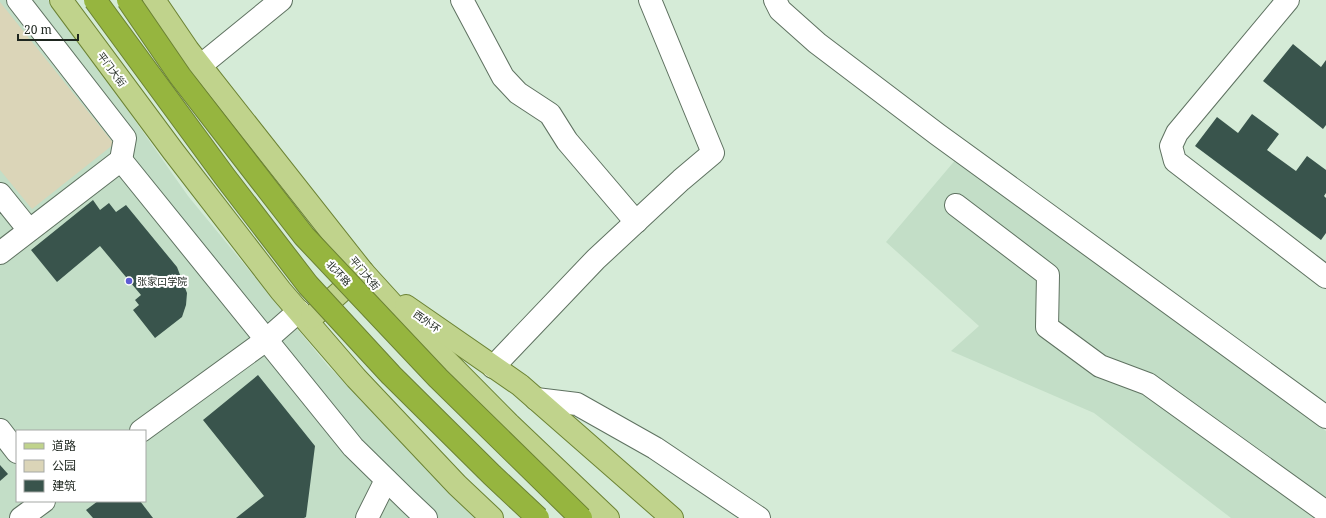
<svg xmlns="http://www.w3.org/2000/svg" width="1326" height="518" font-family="'Noto Serif','Noto Sans SC',serif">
<rect width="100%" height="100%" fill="#d5ebd7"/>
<g fill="#c3dec7" fill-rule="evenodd">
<path d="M0 0H48L85 49 188 196 328 366 483 518H0ZM17 431H145V501H17Z"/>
<polygon points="957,158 1326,431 1326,518 1231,518 1094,413 951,351 979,326 886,242"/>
</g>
<polygon fill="#dbd5b8" points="0,2 114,144 32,209 0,170"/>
<g fill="#39544c">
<polygon points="1293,44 1321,67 1326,60 1326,125 1323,129 1263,81"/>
<polygon points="1252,114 1279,134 1267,150 1296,171 1307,156 1326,170 1326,193 1324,196 1326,198 1326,233 1321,240 1195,146 1217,117 1238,133"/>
<polygon points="93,200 100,210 109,203 116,212 126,205 177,267 187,293 186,305 182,317 155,338 133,310 139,305 135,300 141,295 100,246 57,282 31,250"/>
<polygon points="258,375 315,446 306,517 304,518 236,518 264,496 203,420"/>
<polygon points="0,465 8,474 0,481"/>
<polygon points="98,501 140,501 153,518 93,518 86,510"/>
</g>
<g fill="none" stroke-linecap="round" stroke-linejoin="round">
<g stroke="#5f7261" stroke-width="24">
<g id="minor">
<polyline points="462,0 503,77 518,93 550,114 567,141 636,222"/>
<polyline points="775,0 780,10 817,43 937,134 1326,417"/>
<polyline points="1288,0 1177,133 1171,146 1175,161 1326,277"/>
<polyline points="200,66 281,0"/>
<polyline points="121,160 353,447 406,499 426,518"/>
<polyline points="0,194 29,230"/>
<polyline points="956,205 1048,275 1047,327 1100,366 1148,384 1326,512"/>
<polyline points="0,253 121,160 125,138 18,0"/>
<polyline points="493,367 596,259 681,180 713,153 650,0"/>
<polyline points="536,399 577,404 655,448 759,518"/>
<polyline points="0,430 17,452"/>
<polyline points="141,431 266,340 299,311"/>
<polyline points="21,518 44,501"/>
<polyline points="367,518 386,480"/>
</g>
</g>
<g stroke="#6c8334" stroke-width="24">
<g id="major">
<polyline points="61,0 173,151 281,291 356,378 457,485 492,518"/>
<polyline points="154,0 188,50 363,272 413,327 509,424 608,518"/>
<polyline points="406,306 520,385 672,518"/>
<polyline points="312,317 363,272"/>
</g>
</g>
<use href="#minor" stroke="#fff" stroke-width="22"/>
<use href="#major" stroke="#c0d38c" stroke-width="22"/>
<g stroke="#6c8334" stroke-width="24" stroke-linecap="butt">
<g id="highway-bridge">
<polyline points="95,0 225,177 308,285 391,375 492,475 538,518"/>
<polyline points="128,0 180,76 304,236 438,378 581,518"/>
</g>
</g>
<use href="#highway-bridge" stroke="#96b53f" stroke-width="22"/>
</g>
<circle fill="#5e5cd4" stroke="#fff" stroke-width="1.5" cx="129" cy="281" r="4"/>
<g text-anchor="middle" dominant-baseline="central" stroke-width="4" stroke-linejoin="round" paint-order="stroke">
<g font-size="10" fill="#1e261f" stroke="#fff">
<text transform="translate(112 69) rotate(53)">平门大街</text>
<text transform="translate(339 273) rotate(47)">北环路</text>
<text transform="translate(365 273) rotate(50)">平门大街</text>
<text transform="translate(427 321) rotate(35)">西外环</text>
</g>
<g font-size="10" fill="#1e261f" stroke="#fff" text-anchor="start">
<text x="137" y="281">张家口学院</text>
</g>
</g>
<rect x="16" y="430" width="130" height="72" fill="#ffffff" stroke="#a5a8a5"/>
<rect x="24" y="443" width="20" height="6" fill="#c0d38c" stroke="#a5a8a5"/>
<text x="52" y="450" font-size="12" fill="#1e261f">道路</text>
<rect x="24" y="460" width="20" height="12" fill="#dbd5b8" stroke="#a5a8a5"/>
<text x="52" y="470" font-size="12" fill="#1e261f">公园</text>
<rect x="24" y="480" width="20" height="12" fill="#39544c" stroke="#a5a8a5"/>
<text x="52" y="490" font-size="12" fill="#1e261f">建筑</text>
<path d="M18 34v6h60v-6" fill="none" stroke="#1e261f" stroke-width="2"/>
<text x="24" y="34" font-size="12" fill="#1e261f" stroke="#ffffff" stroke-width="3" paint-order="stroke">20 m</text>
</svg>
